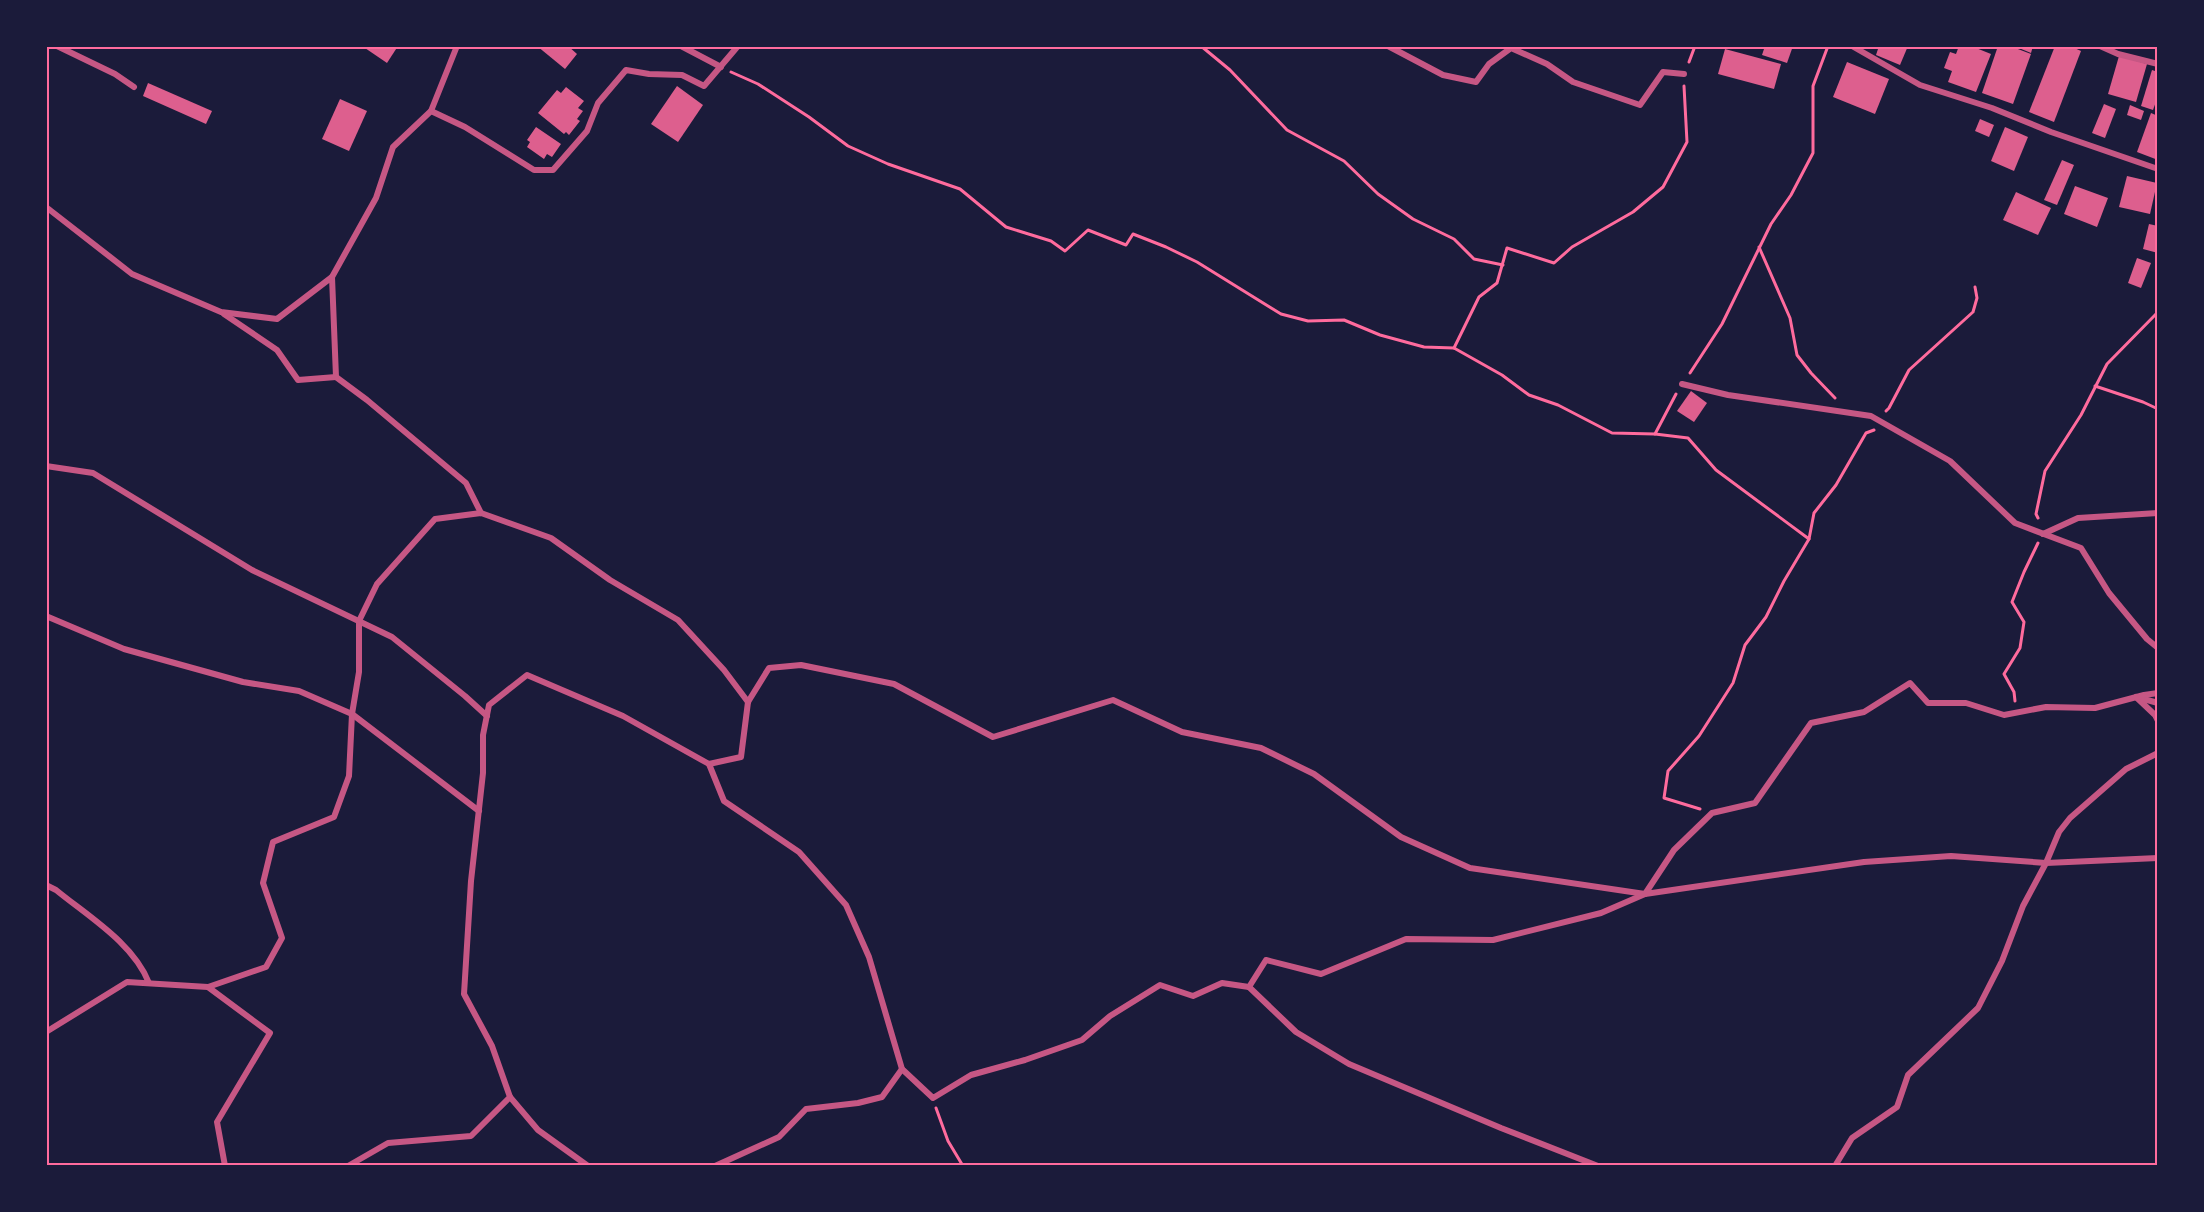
<svg xmlns="http://www.w3.org/2000/svg" width="2204" height="1212" font-family="'Work Sans',sans-serif">
<rect width="100%" height="100%" fill="#1b1b3a"/>
<g fill="#dd5f8e">
<polygon points="366,46 398,46 387,63 365,48"/>
<polygon points="537,46 568,46 577,54 565,69"/>
<polygon points="1765,46 1793,46 1787,63 1762,55"/>
<polygon points="1879,46 1908,46 1900,65 1876,55"/>
<polygon points="1959,46 1971,46 1991,54 1976,92 1948,82 1952,71 1944,68 1950,52 1956,54"/>
<polygon points="1998,46 2010,46 2031,54 2013,104 1982,93"/>
<polygon points="2014,46 2033,46 2031,53"/>
<polygon points="2055,46 2070,46 2081,51 2054,122 2029,112"/>
<polygon points="1725,49 1781,64 1774,89 1718,74"/>
<polygon points="2119,56 2147,64 2136,102 2108,94"/>
<polygon points="1847,62 1889,79 1875,114 1833,97"/>
<polygon points="2152,70 2158,72 2158,96 2153,110 2141,106"/>
<polygon points="148,83 212,111 206,124 143,96"/>
<polygon points="677,86 703,105 678,142 651,124"/>
<polygon points="566,87 584,101 578,108 583,111 577,119 580,121 569,135 566,132 564,134 538,113 557,90 561,93"/>
<polygon points="340,99 367,111 349,151 322,139"/>
<polygon points="2104,104 2116,109 2105,138 2092,133"/>
<polygon points="2130,105 2144,111 2141,120 2127,115"/>
<polygon points="2151,113 2158,116 2158,160 2137,152"/>
<polygon points="1980,119 1994,125 1989,137 1975,131"/>
<polygon points="536,127 561,144 552,157 547,154 544,159 527,147 530,142 527,140"/>
<polygon points="2005,127 2028,137 2014,171 1991,161"/>
<polygon points="2062,160 2074,165 2057,205 2044,200"/>
<polygon points="2127,176 2157,183 2150,214 2119,207"/>
<polygon points="2075,186 2108,198 2097,227 2064,214"/>
<polygon points="2016,192 2051,208 2038,235 2003,220"/>
<polygon points="2149,224 2158,226 2158,253 2143,249"/>
<polygon points="2137,258 2151,263 2141,288 2128,283"/>
<polygon points="1691,391 1707,403 1694,422 1677,411"/>
</g>
<g fill="none" stroke-linecap="round" stroke-linejoin="round">
<g stroke="#ff6b9d" stroke-width="3">
<polyline points="1201,46 1230,70 1287,130 1344,161 1378,194 1413,219 1454,239 1474,259 1503,265"/>
<polyline points="1689,62 1695,46"/>
<polyline points="731,72 758,84 809,117 848,146 888,164 960,189 1006,227 1051,241 1065,251 1088,230 1126,245 1133,234 1166,247 1197,262 1281,314 1308,321 1344,320 1380,335 1424,347 1454,348 1479,297 1497,283 1507,248 1554,263 1572,247 1633,212 1663,187 1687,142 1684,86"/>
<polyline points="1759,247 1790,318 1797,355 1811,373 1835,398"/>
<polyline points="1454,348 1502,375 1529,395 1558,405 1612,433 1655,434 1676,394"/>
<polyline points="1690,373 1722,324 1771,224 1791,195 1813,153 1813,86 1828,46"/>
<polyline points="2095,386 2143,402 2158,409"/>
<polyline points="1886,411 1889,408 1909,370 1973,312 1977,298 1975,287"/>
<polyline points="1655,434 1688,438 1716,470 1809,539 1784,581 1766,617 1745,645 1733,683 1699,736 1668,771 1664,798 1700,809"/>
<polyline points="2038,518 2036,514 2045,471 2081,415 2107,364 2158,312"/>
<polyline points="1809,539 1814,513 1836,485 1866,433 1874,430"/>
<polyline points="2015,701 2014,692 2004,674 2020,648 2024,622 2012,602 2024,572 2038,543"/>
<polyline points="936,1108 948,1141 963,1166"/>
</g>
<g stroke="#c65784" stroke-width="6">
<polyline points="57,46 115,74 134,87"/>
<polyline points="681,46 721,67"/>
<polyline points="1388,46 1443,75 1476,82 1489,64 1511,48 1547,64 1573,82 1640,105 1663,72 1684,74"/>
<polyline points="1852,46 1920,85 1992,108 2051,132 2158,169"/>
<polyline points="2100,46 2118,54 2158,64"/>
<polyline points="431,111 465,127 534,170 553,170 587,131 598,103 626,70 649,74 682,75 704,86 738,46"/>
<polyline points="46,207 132,274 221,312 277,319 332,277 336,377 367,400 466,483 481,513"/>
<polyline points="332,277 376,198 393,147 431,111 457,46"/>
<polyline points="224,314 277,350 298,380 336,377"/>
<polyline points="1682,384 1728,395 1871,416 1950,461 2015,523 2081,548 2109,593 2147,639 2158,648"/>
<polyline points="46,466 93,473 252,570 392,637 465,696 487,716"/>
<polyline points="2043,534 2078,518 2158,513"/>
<polyline points="46,616 124,649 243,682 299,691 352,714 479,811"/>
<polyline points="2136,697 2155,715 2158,721"/>
<polyline points="2140,698 2158,703"/>
<polyline points="709,764 724,801 799,852 846,905 869,957 902,1069 933,1098 971,1075 1025,1060 1082,1040 1110,1016 1160,985 1193,996 1222,983 1249,987 1266,960 1321,974 1406,939 1493,940 1601,913 1645,894 1674,850 1712,813 1755,803 1811,723 1864,712 1910,683 1928,703 1966,703 2004,715 2046,707 2095,708 2144,695 2158,693"/>
<path d="M46 885 56 890C89 917 133 943 149 983"/>
<polyline points="208,987 266,967 282,938 263,883 273,842 334,817 349,776 352,714 359,672 359,621 377,584 435,519 481,513 551,538 610,580 678,620 724,670 748,702"/>
<polyline points="1249,987 1296,1032 1349,1064 1501,1128 1598,1166"/>
<polyline points="46,1032 127,982 208,987 270,1033 217,1122 225,1166"/>
<polyline points="510,1097 538,1130 588,1166"/>
<polyline points="348,1166 388,1143 471,1136 510,1097 492,1046 464,994 471,881 483,773 483,735 489,705 527,675 623,716 709,764 741,757 748,702 769,668 801,665 894,684 993,737 1113,700 1182,732 1261,748 1314,774 1401,837 1470,868 1645,894 1864,862 1951,856 2046,863 2158,858"/>
<polyline points="715,1166 779,1137 806,1109 858,1103 882,1097 902,1069"/>
<polyline points="1835,1166 1852,1138 1897,1107 1908,1075 1978,1008 2002,961 2023,906 2046,863 2059,832 2070,818 2126,769 2158,753"/>
</g>
</g>
<rect width="2204" height="1212" fill="none" stroke="#1b1b3a" stroke-width="96"/>
<rect x="48" y="48" width="2108" height="1116" fill="none" stroke="#ff6b9d" stroke-width="2"/>
</svg>
